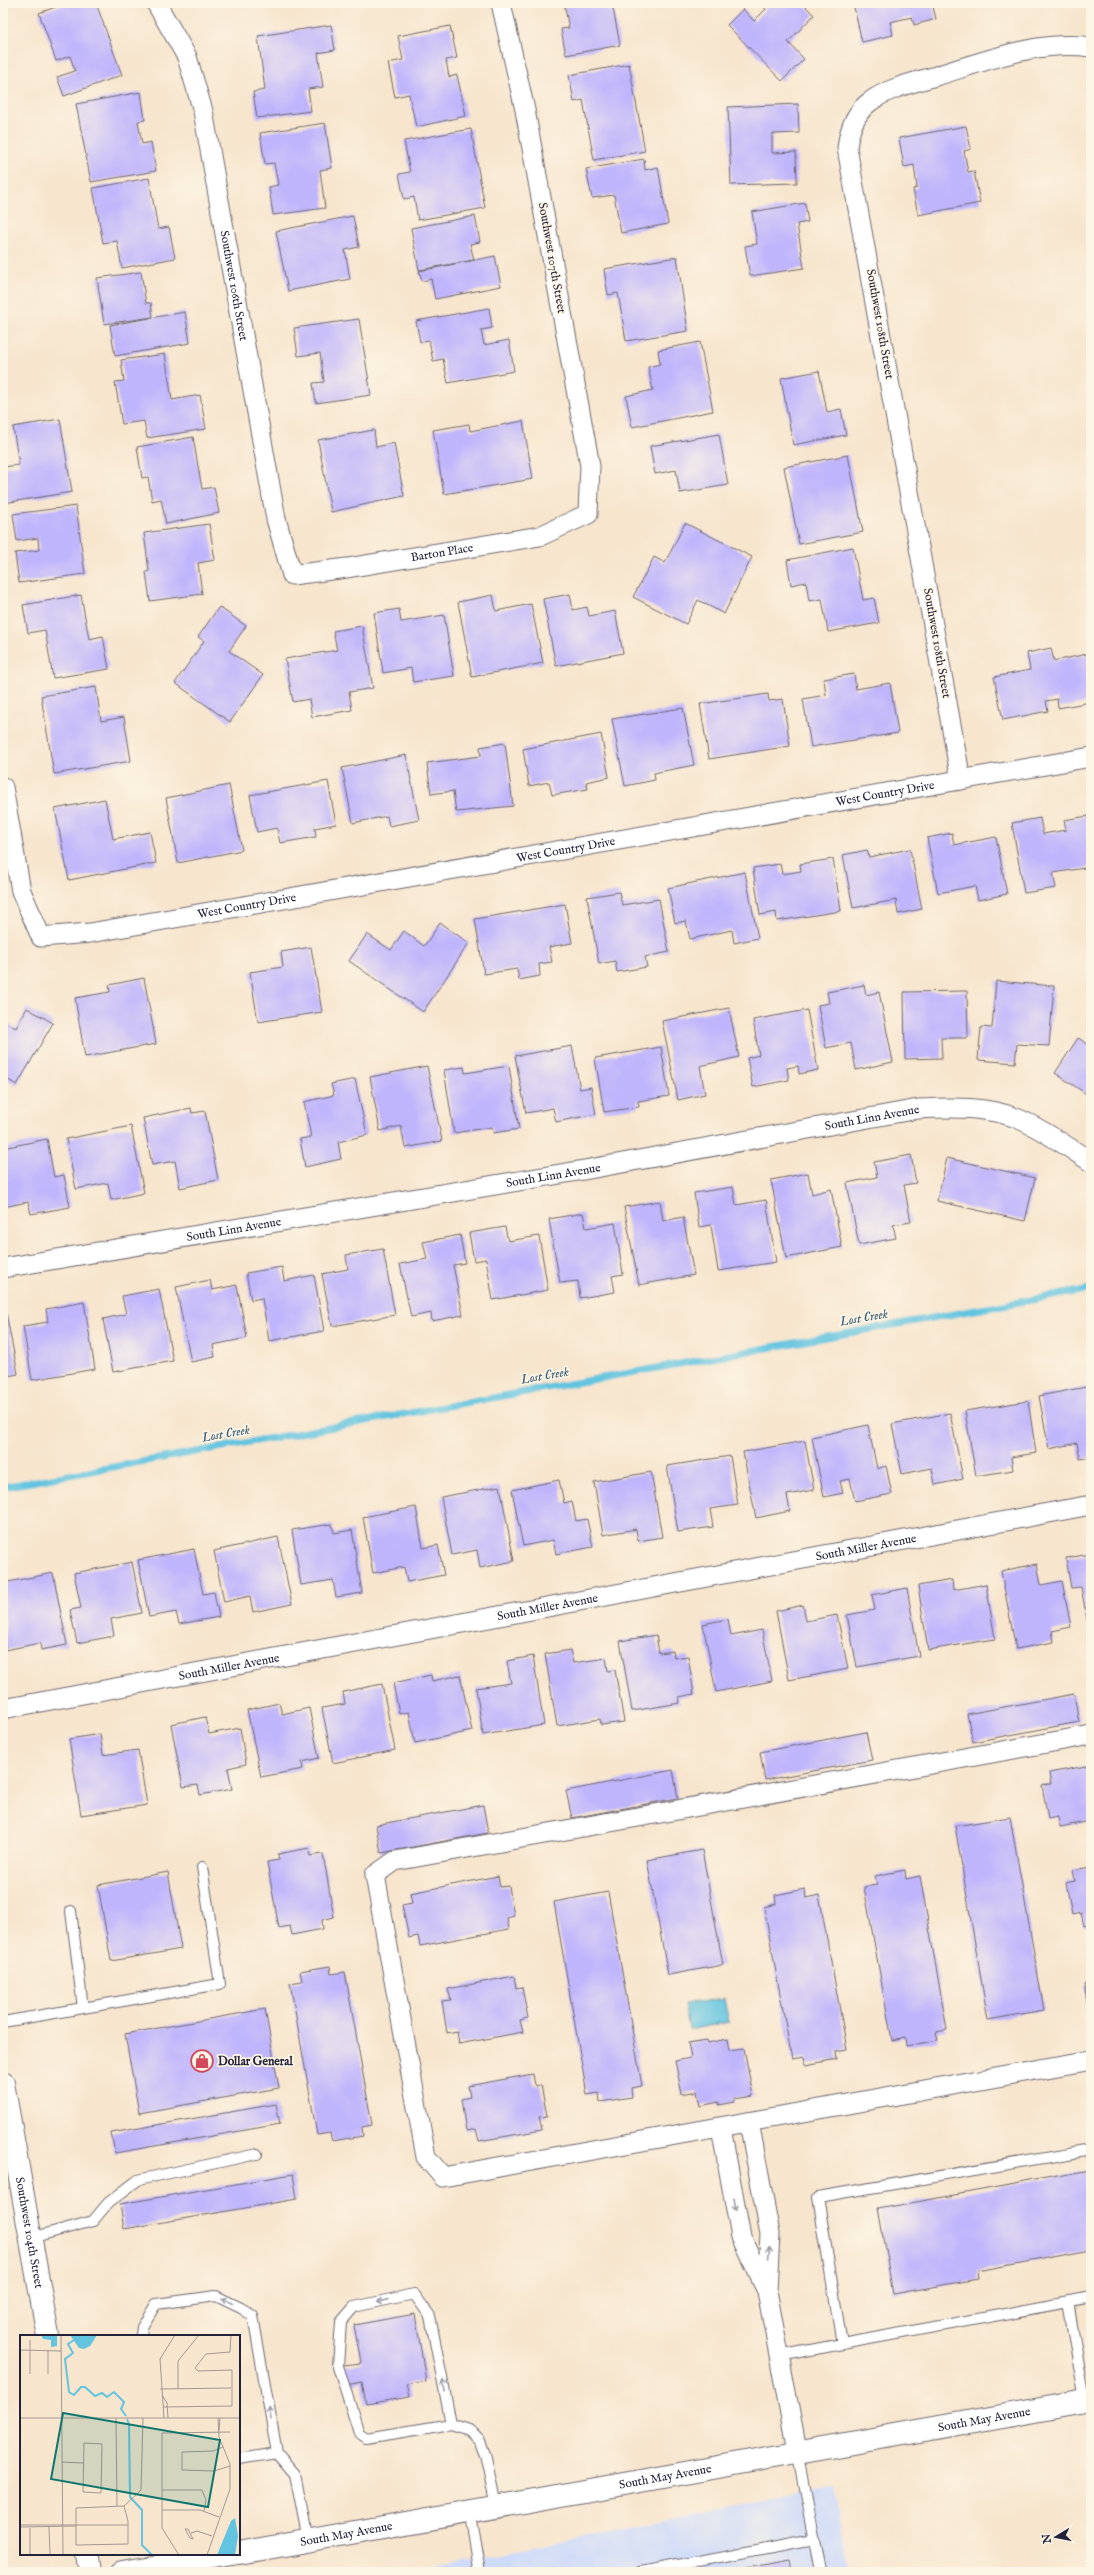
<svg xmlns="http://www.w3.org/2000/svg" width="1094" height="2575" font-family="'IM FELL English',serif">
<rect width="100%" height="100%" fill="#fcf5e5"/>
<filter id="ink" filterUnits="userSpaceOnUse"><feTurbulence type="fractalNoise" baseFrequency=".025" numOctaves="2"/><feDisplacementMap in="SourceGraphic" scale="8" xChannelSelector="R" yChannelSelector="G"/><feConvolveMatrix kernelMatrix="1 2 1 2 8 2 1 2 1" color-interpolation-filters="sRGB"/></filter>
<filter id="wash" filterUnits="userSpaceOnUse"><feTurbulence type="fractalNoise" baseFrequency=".012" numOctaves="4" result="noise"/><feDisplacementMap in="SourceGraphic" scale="16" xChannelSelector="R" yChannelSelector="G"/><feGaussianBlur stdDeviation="0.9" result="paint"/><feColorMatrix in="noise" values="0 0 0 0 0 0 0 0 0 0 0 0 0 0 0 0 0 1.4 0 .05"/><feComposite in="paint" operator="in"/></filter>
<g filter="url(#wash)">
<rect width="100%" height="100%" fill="#f7e5cd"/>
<polygon fill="#cedafa" points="834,2486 848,2572 409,2572"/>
<polygon fill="#62c4e0" stroke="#42738e" points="724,1998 729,2022 688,2030 684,2005"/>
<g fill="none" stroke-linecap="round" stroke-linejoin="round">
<polyline stroke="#62c4e0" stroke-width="7" points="3,1487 1091,1289"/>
</g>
<g id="blocks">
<g fill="#bfb5fc">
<polygon points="67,3 96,3 122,75 64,96 57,77 75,71 70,56 56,61 39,13"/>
<polygon points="564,3 612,3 620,45 566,55 561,29 569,28"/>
<polygon points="761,3 802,3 814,15 788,42 804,59 782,81 727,25 743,9 754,21 766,9"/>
<polygon points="853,3 932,3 936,19 914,25 912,17 890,22 893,35 862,42"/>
<polygon points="331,25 335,50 318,53 323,87 308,89 311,111 257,118 253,92 265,90 258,36"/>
<polygon points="450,26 457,58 446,60 449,77 457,75 466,116 416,127 409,94 395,97 388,63 403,60 398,36"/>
<polygon points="629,64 645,151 594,160 583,100 574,102 569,75"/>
<polygon points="141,92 145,120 138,121 142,144 151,142 156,171 91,182 76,104"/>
<polygon points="798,104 799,133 772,134 772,153 796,152 797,183 731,185 728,107"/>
<polygon points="325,123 332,168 320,170 325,208 273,215 269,187 278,185 274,163 265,164 260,133"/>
<polygon points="966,126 971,149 964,151 968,172 974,171 980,203 918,215 913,189 917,188 914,165 904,167 899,138"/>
<polygon points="471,129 485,208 418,220 414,197 404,199 399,174 410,172 404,141"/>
<polygon points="644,159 645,170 658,167 668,224 621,233 614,195 592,198 586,169"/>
<polygon points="149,178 158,229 169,227 175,258 122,268 117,241 103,243 93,188"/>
<polygon points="805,203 808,222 797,224 804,268 750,276 745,246 757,244 752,212"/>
<polygon points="353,216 359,247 345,250 350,279 288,291 276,231"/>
<polygon points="475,216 480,242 470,244 474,260 419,270 411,228"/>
<polygon points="495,256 501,286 435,299 431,279 422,281 419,271"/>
<polygon points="677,257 688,331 626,341 618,293 608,295 604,269"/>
<polygon points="141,272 146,303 151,303 153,317 104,324 97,278"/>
<polygon points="489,308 492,328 481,330 484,345 509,340 514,371 448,383 443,359 433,361 429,340 420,342 416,321"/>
<polygon points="185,312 190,343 115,356 110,325"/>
<polygon points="359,319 371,395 316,403 313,383 324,382 320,353 298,356 294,328"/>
<polygon points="700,342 713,411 632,427 626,396 653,390 648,367 660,364 658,350"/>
<polygon points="165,354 172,400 200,395 206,429 147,438 144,421 122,424 115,382 124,381 121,360"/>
<polygon points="819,371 827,412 841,409 846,435 793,445 781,378"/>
<polygon points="60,419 72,492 4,503 3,467 19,465 13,427"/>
<polygon points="523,421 533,479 444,494 433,430 469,424 470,431"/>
<polygon points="374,430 376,447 394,443 404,496 331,512 318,440"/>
<polygon points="719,434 728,485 680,493 676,470 655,474 650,446"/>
<polygon points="193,437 202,489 214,487 219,513 166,524 161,499 152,501 148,477 142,478 137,447"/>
<polygon points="848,455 863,532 799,544 784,467"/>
<polygon points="76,506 85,574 19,583 15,553 39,550 38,538 17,541 13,514"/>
<polygon points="685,523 752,557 724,614 698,600 686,624 633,597 654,557 665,563"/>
<polygon points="209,524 215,560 198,563 202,594 150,601 146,572 149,571 144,533"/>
<polygon points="853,547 863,600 874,598 879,623 828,632 822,599 809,601 806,582 791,585 787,560"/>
<polygon points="570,594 573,610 587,607 589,616 615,611 623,653 556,666 543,599"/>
<polygon points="81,595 89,639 103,636 109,669 53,678 45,630 28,633 23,605"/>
<polygon points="493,595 496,611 531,604 543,663 472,677 458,602"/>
<polygon points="219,607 246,626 229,651 263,675 230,722 175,683 204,641 198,637"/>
<polygon points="399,609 401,622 444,615 454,676 413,682 411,668 383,673 374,613"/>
<polygon points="362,626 373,688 349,692 352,710 312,717 309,699 293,702 285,659 337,650 333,631"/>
<polygon points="1051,648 1054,661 1087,654 1091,677 1091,702 1058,708 1057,699 1046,701 1048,711 1003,720 994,677 1030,670 1027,653"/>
<polygon points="854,674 856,689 890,683 898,733 811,747 803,699 826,695 824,679"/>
<polygon points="96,687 101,721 124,717 131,761 54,774 41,696"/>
<polygon points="768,694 769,701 783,699 790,746 709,759 700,704"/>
<polygon points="683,708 694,765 654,773 655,780 625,786 612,719"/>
<polygon points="601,734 609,777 586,782 588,789 552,795 549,782 529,786 523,749"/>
<polygon points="505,743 513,806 456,812 453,791 431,794 427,763 481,756 480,747"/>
<polygon points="406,755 419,820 389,826 387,816 353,823 342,768"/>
<polygon points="328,781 336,824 315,828 316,837 280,843 277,828 257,832 250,795"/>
<polygon points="229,785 242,850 178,863 166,798"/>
<polygon points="105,799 113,839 150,832 156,863 69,880 55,809"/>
<polygon points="1088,816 1091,832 1091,867 1053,873 1056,888 1024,893 1012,823 1040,818 1043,834 1066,830 1064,820"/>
<polygon points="952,833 954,845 996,837 1007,894 978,900 975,886 938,893 927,838"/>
<polygon points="910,849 922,909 898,914 896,900 853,908 843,855 867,850 869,857"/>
<polygon points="833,859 841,911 777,921 776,912 760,915 753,868 780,864 782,874 801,871 800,864"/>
<polygon points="745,872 758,938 734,943 732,930 690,939 686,921 675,923 668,888"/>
<polygon points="619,892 622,905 659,899 669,952 645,957 647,967 617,972 615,961 599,964 587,897"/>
<polygon points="565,904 572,943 549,947 552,962 539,964 540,976 519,980 517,969 484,974 475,919"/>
<polygon points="440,923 469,943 423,1012 349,961 367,934 391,950 404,931 424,946"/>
<polygon points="311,947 322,1012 258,1022 250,972 283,967 281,952"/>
<polygon points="144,978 156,1044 85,1057 75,998 110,992 109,985"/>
<polygon points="996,981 1054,986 1049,1046 1017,1044 1015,1063 978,1060 981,1027 992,1028"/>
<polygon points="864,985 866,995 879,992 893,1062 856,1070 851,1043 826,1048 818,1005 829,1003 827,992"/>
<polygon points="967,991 968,1038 941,1038 942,1058 905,1059 904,992"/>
<polygon points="27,1008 53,1023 17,1085 3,1077 3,1021 16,1028"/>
<polygon points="729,1008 739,1057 700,1066 705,1094 678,1100 662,1021"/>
<polygon points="807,1010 818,1070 799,1074 798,1066 787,1068 789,1080 753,1087 747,1058 759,1055 753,1020"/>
<polygon points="1078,1038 1091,1046 1091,1097 1055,1073"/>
<polygon points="572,1046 580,1089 591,1087 596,1114 556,1122 553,1108 526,1113 515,1056"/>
<polygon points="661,1047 669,1096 638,1101 639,1107 604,1112 595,1058"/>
<polygon points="427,1066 442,1141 405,1148 401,1126 380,1131 370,1077"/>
<polygon points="509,1066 519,1129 493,1133 492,1127 454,1133 444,1070 464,1067 465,1073"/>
<polygon points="355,1079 367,1135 338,1142 341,1159 305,1167 300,1139 311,1137 304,1102 334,1095 331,1084"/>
<polygon points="191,1108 192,1113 205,1111 218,1180 180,1188 175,1161 152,1165 143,1118"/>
<polygon points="131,1126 144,1193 111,1200 108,1183 76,1189 66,1139"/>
<polygon points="47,1139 54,1177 64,1175 70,1207 31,1214 28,1202 3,1207 3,1148"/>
<polygon points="911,1155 916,1183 904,1185 911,1222 893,1225 896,1238 859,1245 847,1183 877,1177 874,1162"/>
<polygon points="947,1158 1035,1178 1025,1221 937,1201"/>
<polygon points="808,1173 812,1194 831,1189 842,1247 786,1258 771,1180"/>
<polygon points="733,1187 736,1205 766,1200 776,1262 718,1271 711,1225 699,1227 694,1193"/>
<polygon points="660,1201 663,1221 683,1217 694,1275 639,1285 624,1207"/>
<polygon points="583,1213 586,1228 615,1223 623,1274 612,1276 615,1292 580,1298 578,1281 560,1283 549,1219"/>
<polygon points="505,1227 508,1241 539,1236 548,1290 493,1300 486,1259 474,1261 469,1233"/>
<polygon points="460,1235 465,1263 453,1265 463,1315 432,1321 431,1313 411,1317 400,1264 427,1259 423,1242"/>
<polygon points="383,1249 395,1315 332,1326 322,1274 348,1269 346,1255"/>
<polygon points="282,1267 284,1281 314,1275 324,1331 269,1341 262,1298 251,1300 246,1273"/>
<polygon points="210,1280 212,1290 237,1285 247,1338 213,1345 215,1357 191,1362 176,1287"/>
<polygon points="159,1289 173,1361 113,1372 103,1319 126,1314 122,1296"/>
<polygon points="84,1302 95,1369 32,1380 23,1326 48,1322 46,1309"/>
<polygon points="6,1313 18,1374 3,1377 3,1314"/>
<polygon points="1091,1386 1091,1457 1080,1459 1077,1443 1049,1449 1039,1396"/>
<polygon points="1028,1401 1036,1453 1011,1457 1013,1470 976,1476 965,1411"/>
<polygon points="950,1413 963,1479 935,1485 932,1468 902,1474 892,1424"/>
<polygon points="868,1425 877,1469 886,1466 892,1494 855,1501 850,1479 840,1481 843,1493 824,1497 812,1437"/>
<polygon points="805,1441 814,1490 787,1495 790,1511 756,1518 743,1452"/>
<polygon points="730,1456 738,1505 710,1509 713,1527 678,1532 667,1466"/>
<polygon points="651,1472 662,1537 638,1541 636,1529 603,1535 594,1482"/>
<polygon points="559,1480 564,1503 572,1501 576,1521 587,1519 593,1547 556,1554 553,1540 523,1546 512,1490"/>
<polygon points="500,1486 514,1561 480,1568 477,1550 452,1555 441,1497"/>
<polygon points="416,1507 423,1548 438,1545 444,1575 407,1582 404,1567 373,1573 363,1517"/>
<polygon points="332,1524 334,1533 352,1530 362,1593 336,1597 333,1580 301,1585 292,1530"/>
<polygon points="278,1537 292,1604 253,1612 250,1596 224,1602 214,1551"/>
<polygon points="194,1549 203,1594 214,1592 219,1617 179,1624 176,1612 149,1617 138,1560"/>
<polygon points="1091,1554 1091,1625 1088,1625 1081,1587 1071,1588 1066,1558"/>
<polygon points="132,1562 142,1613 111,1619 114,1636 77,1643 70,1610 81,1608 74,1573"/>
<polygon points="1037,1564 1041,1585 1062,1581 1071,1627 1052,1631 1054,1642 1016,1649 1001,1571"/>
<polygon points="53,1573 67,1645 41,1650 40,1643 5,1650 3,1583"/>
<polygon points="952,1580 953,1590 986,1584 995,1639 928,1650 918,1586"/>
<polygon points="907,1588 919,1656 857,1667 847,1615 875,1610 872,1595"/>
<polygon points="803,1605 806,1621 837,1615 848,1669 789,1680 776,1611"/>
<polygon points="728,1619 731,1636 762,1630 772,1681 716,1692 703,1624"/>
<polygon points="656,1635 659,1653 673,1651 674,1658 688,1656 694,1694 679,1697 680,1703 632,1711 620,1641"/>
<polygon points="570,1650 573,1663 606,1658 608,1671 615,1670 624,1722 601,1725 600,1719 557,1726 545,1654"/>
<polygon points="533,1656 544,1725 483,1735 476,1688 511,1683 507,1661"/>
<polygon points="431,1675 432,1681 460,1675 472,1731 415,1743 409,1712 399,1714 393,1683"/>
<polygon points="382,1684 395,1750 333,1763 322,1708 345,1704 343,1692"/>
<polygon points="1074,1694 1079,1722 973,1742 967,1714"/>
<polygon points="279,1703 282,1714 309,1708 319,1758 302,1762 303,1769 261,1777 247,1710"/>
<polygon points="205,1717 209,1734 240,1728 246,1764 228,1768 232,1789 200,1795 198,1785 183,1787 171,1724"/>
<polygon points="866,1732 872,1760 765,1780 760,1752"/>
<polygon points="100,1734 103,1755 138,1750 147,1805 81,1815 69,1739"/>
<polygon points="1091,1765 1091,1821 1060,1827 1058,1817 1048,1819 1042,1785 1051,1784 1049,1773"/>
<polygon points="673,1770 678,1798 572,1818 566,1791"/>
<polygon points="483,1805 488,1833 381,1853 376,1825"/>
<polygon points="1010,1817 1044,2010 988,2020 955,1826"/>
<polygon points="309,1848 310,1856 323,1854 334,1917 322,1920 323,1929 292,1935 290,1926 279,1928 267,1862 279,1860 278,1854"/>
<polygon points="702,1850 723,1965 668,1975 647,1860"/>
<polygon points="1091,1867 1091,1924 1084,1926 1081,1913 1072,1915 1066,1883 1075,1881 1073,1870"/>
<polygon points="905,1870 906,1879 920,1876 947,2030 936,2032 938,2040 906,2046 905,2037 892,2040 864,1887 877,1885 875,1876"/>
<polygon points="168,1872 181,1949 111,1961 98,1885"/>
<polygon points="498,1876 500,1887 509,1886 514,1916 507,1918 509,1929 420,1946 418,1936 409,1938 402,1905 412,1903 410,1893"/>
<polygon points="805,1889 806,1898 819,1895 847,2049 836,2051 837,2059 806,2065 804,2057 792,2059 764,1907 776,1904 775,1895"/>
<polygon points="608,1892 642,2086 631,2088 632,2097 600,2102 599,2093 587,2095 554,1902"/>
<polygon points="330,1966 331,1974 345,1972 372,2125 362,2127 363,2136 332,2141 330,2133 317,2135 290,1983 302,1981 300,1971"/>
<polygon points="514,1976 516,1988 522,1987 528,2018 520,2020 523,2032 459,2044 457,2031 447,2033 442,2001 451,2000 448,1989"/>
<polygon points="1091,1984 1091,2018 1090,2018 1084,1985"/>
<polygon points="265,2009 279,2088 139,2113 125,2034"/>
<polygon points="728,2039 730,2050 744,2048 753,2096 734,2099 735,2102 719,2105 719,2102 700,2106 697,2091 682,2094 675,2061 691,2058 688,2043 706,2040 707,2043"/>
<polygon points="533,2074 535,2086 541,2085 547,2116 539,2117 542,2130 479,2141 476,2129 466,2131 461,2099 470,2097 468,2086"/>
<polygon points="276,2104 280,2124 115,2153 111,2133"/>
<polygon points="1091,2170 1091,2250 977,2271 978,2279 893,2294 878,2209"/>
<polygon points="293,2174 297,2199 124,2229 120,2204"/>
<polygon points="415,2314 426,2381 407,2385 410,2397 366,2404 362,2382 346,2385 343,2365 361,2363 354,2325"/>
<polygon points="789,2560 791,2572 736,2572 736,2570"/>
</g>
</g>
</g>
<g filter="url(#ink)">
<use href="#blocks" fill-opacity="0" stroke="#6d666e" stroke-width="1"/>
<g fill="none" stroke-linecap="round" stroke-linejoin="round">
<g stroke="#6d666e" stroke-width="12">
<g id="service">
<polyline points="71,1911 83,2008"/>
<polyline points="3,2022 220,1984 202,1867"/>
<polyline points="1091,2150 818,2197 842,2344 1091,2298"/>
<polyline points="31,2238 93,2221 108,2203 138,2180 257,2154"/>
<polyline points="1068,2302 1085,2401"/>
<polyline points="141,2336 142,2327 156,2304 216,2296 241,2308 253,2316 277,2453 295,2474 308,2541"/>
<polyline points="779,2356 842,2344"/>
<polyline points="451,2424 430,2316 414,2294 354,2307 341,2322 338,2366 359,2433 367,2438 451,2424 469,2430 480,2441 485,2454 496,2506"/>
<polyline points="797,2451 820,2572"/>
<polyline points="239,2459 277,2453"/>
<polyline points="469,2511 480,2572"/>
<polyline points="641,2572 814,2539"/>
</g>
</g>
<g stroke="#6d666e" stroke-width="21">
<g id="minor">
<path id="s1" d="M156 3 187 57 203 111 276 519 292 575 347 568 540 536 588 514 590 466 525 110 501 3"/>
<path d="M961 780 847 148C849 130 855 112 871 101 890 87 917 82 939 75 988 60 1039 40 1091 47"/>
<path id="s2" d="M3 787 21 891 41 937 90 933 1091 757"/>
<path id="s3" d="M3 1268 584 1170 918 1109C952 1107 989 1106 1021 1120 1046 1131 1068 1147 1091 1162"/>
<path id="s4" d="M3 1709 1091 1505"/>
<polyline points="1091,1735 395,1861 375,1875 426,2157 443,2177 1091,2060"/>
<polyline points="749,2122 770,2234 767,2291 797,2451"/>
<polyline points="721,2128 741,2237 766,2289"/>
</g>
</g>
<g stroke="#6d666e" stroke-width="24">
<g id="secondary">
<path id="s5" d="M3 2083 48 2336"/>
<path id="s6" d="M239 2553 1091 2400"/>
<polyline points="87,2554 90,2572"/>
<polyline points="122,2572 231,2554"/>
</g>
</g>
<use href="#service" stroke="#fff" stroke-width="10"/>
<use href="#minor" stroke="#fff" stroke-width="19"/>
<use href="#secondary" stroke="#fff" stroke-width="22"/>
</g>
<defs><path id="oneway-shaft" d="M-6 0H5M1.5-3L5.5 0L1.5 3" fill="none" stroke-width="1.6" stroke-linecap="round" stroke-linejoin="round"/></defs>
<g stroke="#9c9ca7">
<use href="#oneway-shaft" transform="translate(735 2204) rotate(80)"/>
<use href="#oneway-shaft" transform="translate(769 2252) rotate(-86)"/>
<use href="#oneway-shaft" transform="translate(227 2301) rotate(-155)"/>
<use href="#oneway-shaft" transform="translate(383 2301) rotate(167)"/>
<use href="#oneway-shaft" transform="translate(444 2386) rotate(-101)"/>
<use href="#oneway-shaft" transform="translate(270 2414) rotate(-100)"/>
</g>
</g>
<defs>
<g id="shop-ring" transform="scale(1.15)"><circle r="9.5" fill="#fcf5e5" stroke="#d1495b" stroke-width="1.5"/><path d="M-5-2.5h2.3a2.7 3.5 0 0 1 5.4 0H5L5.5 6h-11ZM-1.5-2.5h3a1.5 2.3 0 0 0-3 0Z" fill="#d1495b"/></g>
</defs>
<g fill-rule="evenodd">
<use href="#shop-ring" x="202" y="2061"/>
</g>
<g text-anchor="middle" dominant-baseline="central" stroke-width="3.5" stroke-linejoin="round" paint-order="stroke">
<g font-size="12" fill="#22223b" stroke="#fcf5e5">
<text transform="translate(552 258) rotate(80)">Southwest 107th Street</text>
<text stroke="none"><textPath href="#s1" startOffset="296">Southwest 106th Street</textPath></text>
<text transform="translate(880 324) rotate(80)">Southwest 108th Street</text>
<text stroke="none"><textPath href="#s1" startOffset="743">Barton Place</textPath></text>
<text transform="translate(937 643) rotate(80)">Southwest 108th Street</text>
<text stroke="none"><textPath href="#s2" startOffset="1012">West Country Drive</textPath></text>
<text stroke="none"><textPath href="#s2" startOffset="688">West Country Drive</textPath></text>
<text stroke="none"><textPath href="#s2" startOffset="364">West Country Drive</textPath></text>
<text stroke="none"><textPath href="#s3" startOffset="882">South Linn Avenue</textPath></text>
<text stroke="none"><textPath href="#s3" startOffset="558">South Linn Avenue</textPath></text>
<text stroke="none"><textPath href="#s3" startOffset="234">South Linn Avenue</textPath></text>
<text stroke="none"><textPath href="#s4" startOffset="878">South Miller Avenue</textPath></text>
<text stroke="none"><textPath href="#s4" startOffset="554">South Miller Avenue</textPath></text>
<text stroke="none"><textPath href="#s4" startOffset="230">South Miller Avenue</textPath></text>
<text stroke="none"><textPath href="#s5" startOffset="152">Southwest 104th Street</textPath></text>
<text stroke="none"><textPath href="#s6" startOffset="757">South May Avenue</textPath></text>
<text stroke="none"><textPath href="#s6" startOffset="433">South May Avenue</textPath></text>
<text stroke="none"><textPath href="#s6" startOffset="109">South May Avenue</textPath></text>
</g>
<g font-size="12" font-weight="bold" fill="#22223b" stroke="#fcf5e5" text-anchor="start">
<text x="218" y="2061">Dollar General</text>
</g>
<g font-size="13" font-style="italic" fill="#385b75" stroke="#fcf5e5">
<text transform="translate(864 1318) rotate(-10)">Lost Creek</text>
<text transform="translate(545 1376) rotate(-10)">Lost Creek</text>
<text transform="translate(226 1434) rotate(-10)">Lost Creek</text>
</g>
</g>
<g transform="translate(20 2335)">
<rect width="220" height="220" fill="#f7e5cd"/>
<path d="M21 0H37V11L31 12V5L23 4ZM50 0H77L70 11 64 14 59 13ZM215 183 218 201 215 220H197L211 186Z" fill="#62c4e0"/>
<path fill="none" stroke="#62c4e0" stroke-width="2" d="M54 5 48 9 53 18 45 24 49 57 54 60 61 52H65L75 61 82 58 87 62 94 57 104 67 101 74 106 81M107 84 109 89 110 162 122 175V210L132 220"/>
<path fill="none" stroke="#a29793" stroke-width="1" d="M41 0 43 220M10 5V39M0 15 41 16M28 39V15M140 54 211 53M158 54V26L179 0M142 60 147 68 148 83M143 72 212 71V35L178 36 175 33 186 19 210 17 211 0M0 83H220M96 83 97 171M144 83 140 24 155 0M199 96 200 83M64 108 82 109 81 158 63 157ZM203 112 193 116 162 117V135L194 136 210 131M42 127 63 128M142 155H182L186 165 184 176M104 171 108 186V209L56 210V173L104 171 121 155 123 83M142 175H180L199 182M0 190H108M0 192 56 191M29 192 30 220M10 193V220M165 194H168L173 204 170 203ZM171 198 177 196 192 201M159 220 142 193V98L210 97M187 220 210 154V129L199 102 198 83"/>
<path fill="#0f766e" fill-opacity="0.15" stroke="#0f766e" stroke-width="2" d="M43 78 200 105 188 172 31 144Z"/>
<rect width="220" height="220" fill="none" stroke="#22223b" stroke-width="2"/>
</g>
<rect width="1094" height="2575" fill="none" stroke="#fcf5e5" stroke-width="16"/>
<g transform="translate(1056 2537) rotate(260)" stroke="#fcf5e5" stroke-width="3" paint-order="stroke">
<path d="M0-3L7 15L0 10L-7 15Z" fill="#22223b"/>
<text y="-6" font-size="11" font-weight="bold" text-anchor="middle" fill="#22223b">N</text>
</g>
</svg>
